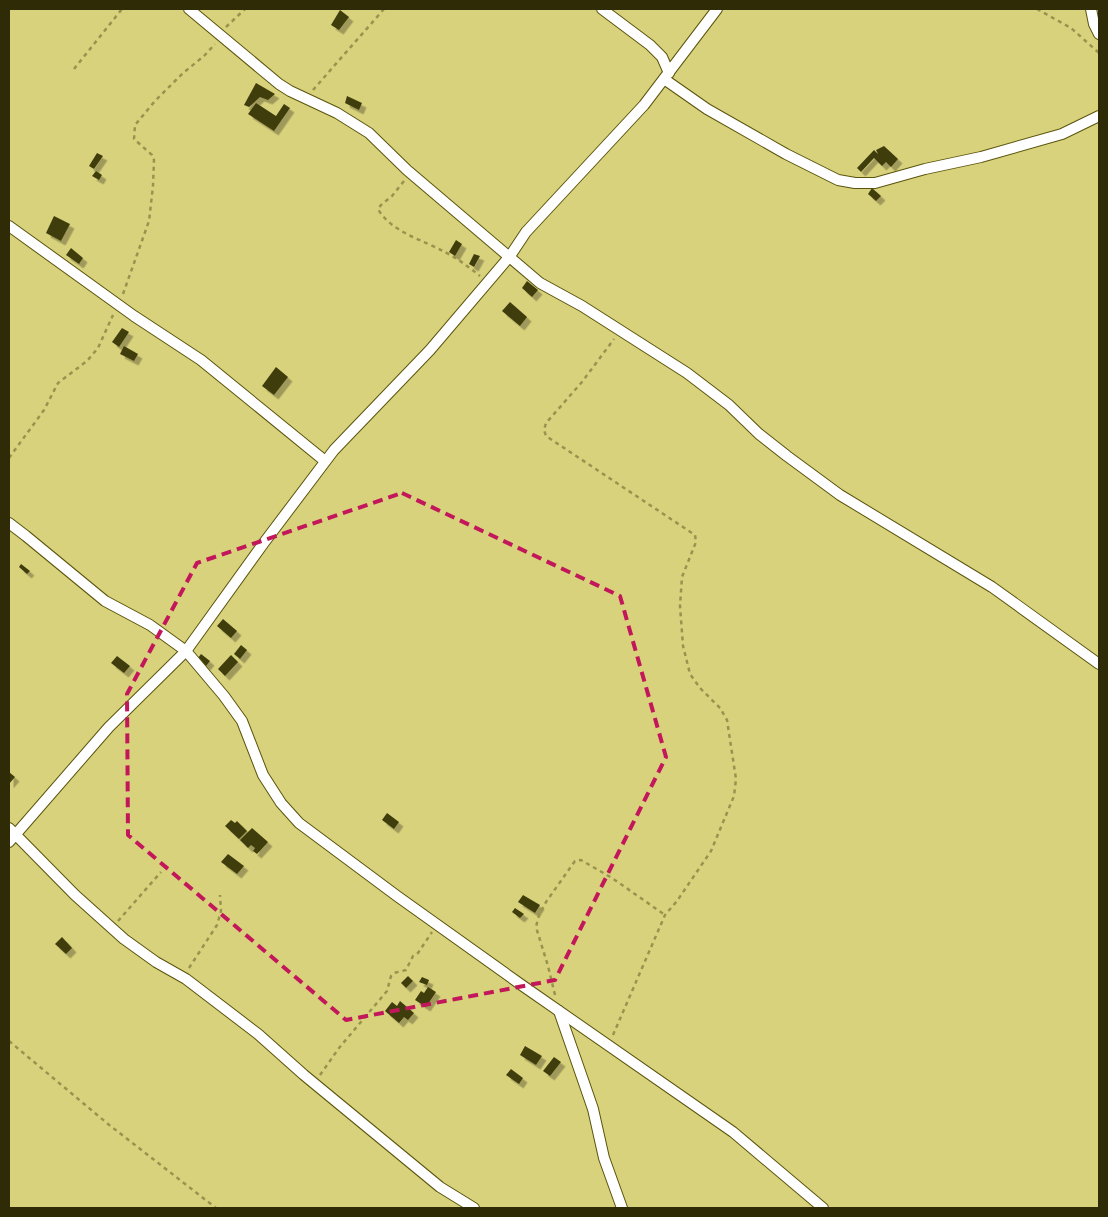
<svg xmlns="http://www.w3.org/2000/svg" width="1108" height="1217" font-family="'Noto Sans',sans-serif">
<defs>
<filter id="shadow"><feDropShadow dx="4.5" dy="4.5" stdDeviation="0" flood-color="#0004"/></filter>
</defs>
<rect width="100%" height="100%" fill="#d9d27c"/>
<g fill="#413d0e" filter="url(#shadow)">
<polygon points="340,10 349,17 339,30 331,25"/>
<polygon points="256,83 275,94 268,100 260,97 249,107 244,105"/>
<polygon points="347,96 362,103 359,110 345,103"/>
<polygon points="256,103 276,116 284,104 290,108 274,131 248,114"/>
<polygon points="884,146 898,159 891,167 886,162 882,166 874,158 861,172 857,168 874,150 878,154 876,150"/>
<polygon points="97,153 103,156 94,169 89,166"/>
<polygon points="96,171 102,175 99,180 92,176"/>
<polygon points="872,188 881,196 876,201 868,194"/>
<polygon points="54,216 70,224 61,241 46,233"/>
<polygon points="456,240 462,244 455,256 449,252"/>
<polygon points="71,248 83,258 79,264 66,255"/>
<polygon points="474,254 480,256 474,267 469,264"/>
<polygon points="527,281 538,290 532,297 522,288"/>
<polygon points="510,302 527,317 520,326 502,311"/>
<polygon points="122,328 129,332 119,347 112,342"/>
<polygon points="124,346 138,354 134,361 120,354"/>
<polygon points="276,367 288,377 274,395 262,386"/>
<polygon points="21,564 30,571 27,574 19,567"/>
<polygon points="223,619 237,631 231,638 217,626"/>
<polygon points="241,645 247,650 240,659 234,654"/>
<polygon points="201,654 210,661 206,666 198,658"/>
<polygon points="231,655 238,662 225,676 218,669"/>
<polygon points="117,656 130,666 124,673 111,663"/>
<polygon points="9,772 15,777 9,784"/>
<polygon points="387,813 399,822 394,829 382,820"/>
<polygon points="231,820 235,823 237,821 247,831 239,839 225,826"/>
<polygon points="252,828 268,842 257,854 253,851 255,848 251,845 248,848 240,840"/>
<polygon points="228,854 244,866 237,874 221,862"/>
<polygon points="523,895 540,905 535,913 518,902"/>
<polygon points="515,908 524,914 520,918 512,912"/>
<polygon points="62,937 72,948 66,954 55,944"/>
<polygon points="408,976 413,981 406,988 401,983"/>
<polygon points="422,977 429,980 427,985 419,982"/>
<polygon points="428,987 436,992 426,1007 415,1000 421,991 424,993"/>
<polygon points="400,1001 414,1013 408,1020 404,1017 399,1023 385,1011 392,1002 397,1006"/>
<polygon points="525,1046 542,1056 536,1065 520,1055"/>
<polygon points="554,1057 561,1062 550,1076 543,1071"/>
<polygon points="511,1069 523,1078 519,1084 506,1075"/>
</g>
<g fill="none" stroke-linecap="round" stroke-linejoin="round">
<g stroke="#5a540d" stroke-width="12">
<g id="street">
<polyline points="189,9 279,84 290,91 337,113 369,133 407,170 540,283 582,306 687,373 729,405 759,434 787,456 840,495 992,587 1099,664"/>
<polyline points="602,9 650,45 662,57 669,73"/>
<polyline points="1091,9 1094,24 1099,34"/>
<polyline points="664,79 707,109 786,154 838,180 855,183 875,183 925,169 981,157 1062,134 1099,116"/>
<polyline points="9,226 134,316 201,360 325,461"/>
<polyline points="9,523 26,536 105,601 150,625 186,651 224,696 242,721 263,775 281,803 299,823 397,896 523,986 733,1132 823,1208"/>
<polyline points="9,828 75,895 124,939 156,962 186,979 258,1034 304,1075 440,1187 474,1208"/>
<polyline points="9,842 109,727 186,651 263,544 334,450 430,350 510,256 526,232 644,105 717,9"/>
<polyline points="559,1011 583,1080 593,1109 604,1158 622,1208"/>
</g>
</g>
<g stroke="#99934f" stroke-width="2.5" stroke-dasharray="4 4" stroke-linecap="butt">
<polyline points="1037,9 1071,28 1099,53"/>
<polyline points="226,27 245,9"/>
<polyline points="74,69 122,9"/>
<polyline points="313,90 384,9"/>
<path d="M404 181 392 196 381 205 378 209C391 232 423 240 445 252 458 259 469 267 480 276"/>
<polyline points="123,294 149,221 153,186 154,160 152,155 134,139 135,125 155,101 183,73 204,56 215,44"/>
<polyline points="9,458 44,410 58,383 87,361 98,348 113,315"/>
<polyline points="118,921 161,872"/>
<polyline points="189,968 217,925 221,911 220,895"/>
<polyline points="555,995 548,966 536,927 539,915 546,902 575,861 581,860 612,878 665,915"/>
<polyline points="613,1035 665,915 677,901 711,851 734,796 736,779 727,720 720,708 700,688 690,674 683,646 680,606 682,577 696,542 695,535 546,436 544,430 546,423 582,382 614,339"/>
<polyline points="9,1041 108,1124 216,1208"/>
<polyline points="320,1075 339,1048 387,991 391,976 394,973 406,970 413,956 418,953 432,932"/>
</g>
<use href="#street" stroke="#fff" stroke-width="10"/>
</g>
<path fill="none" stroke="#c2185b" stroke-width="4" stroke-dasharray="10 6" stroke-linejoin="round" d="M402 493 620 596 666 757 555 980 346 1020 128 835 127 694 197 563Z"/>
<rect width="1108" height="1217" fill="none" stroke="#2f2b06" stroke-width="20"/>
</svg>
